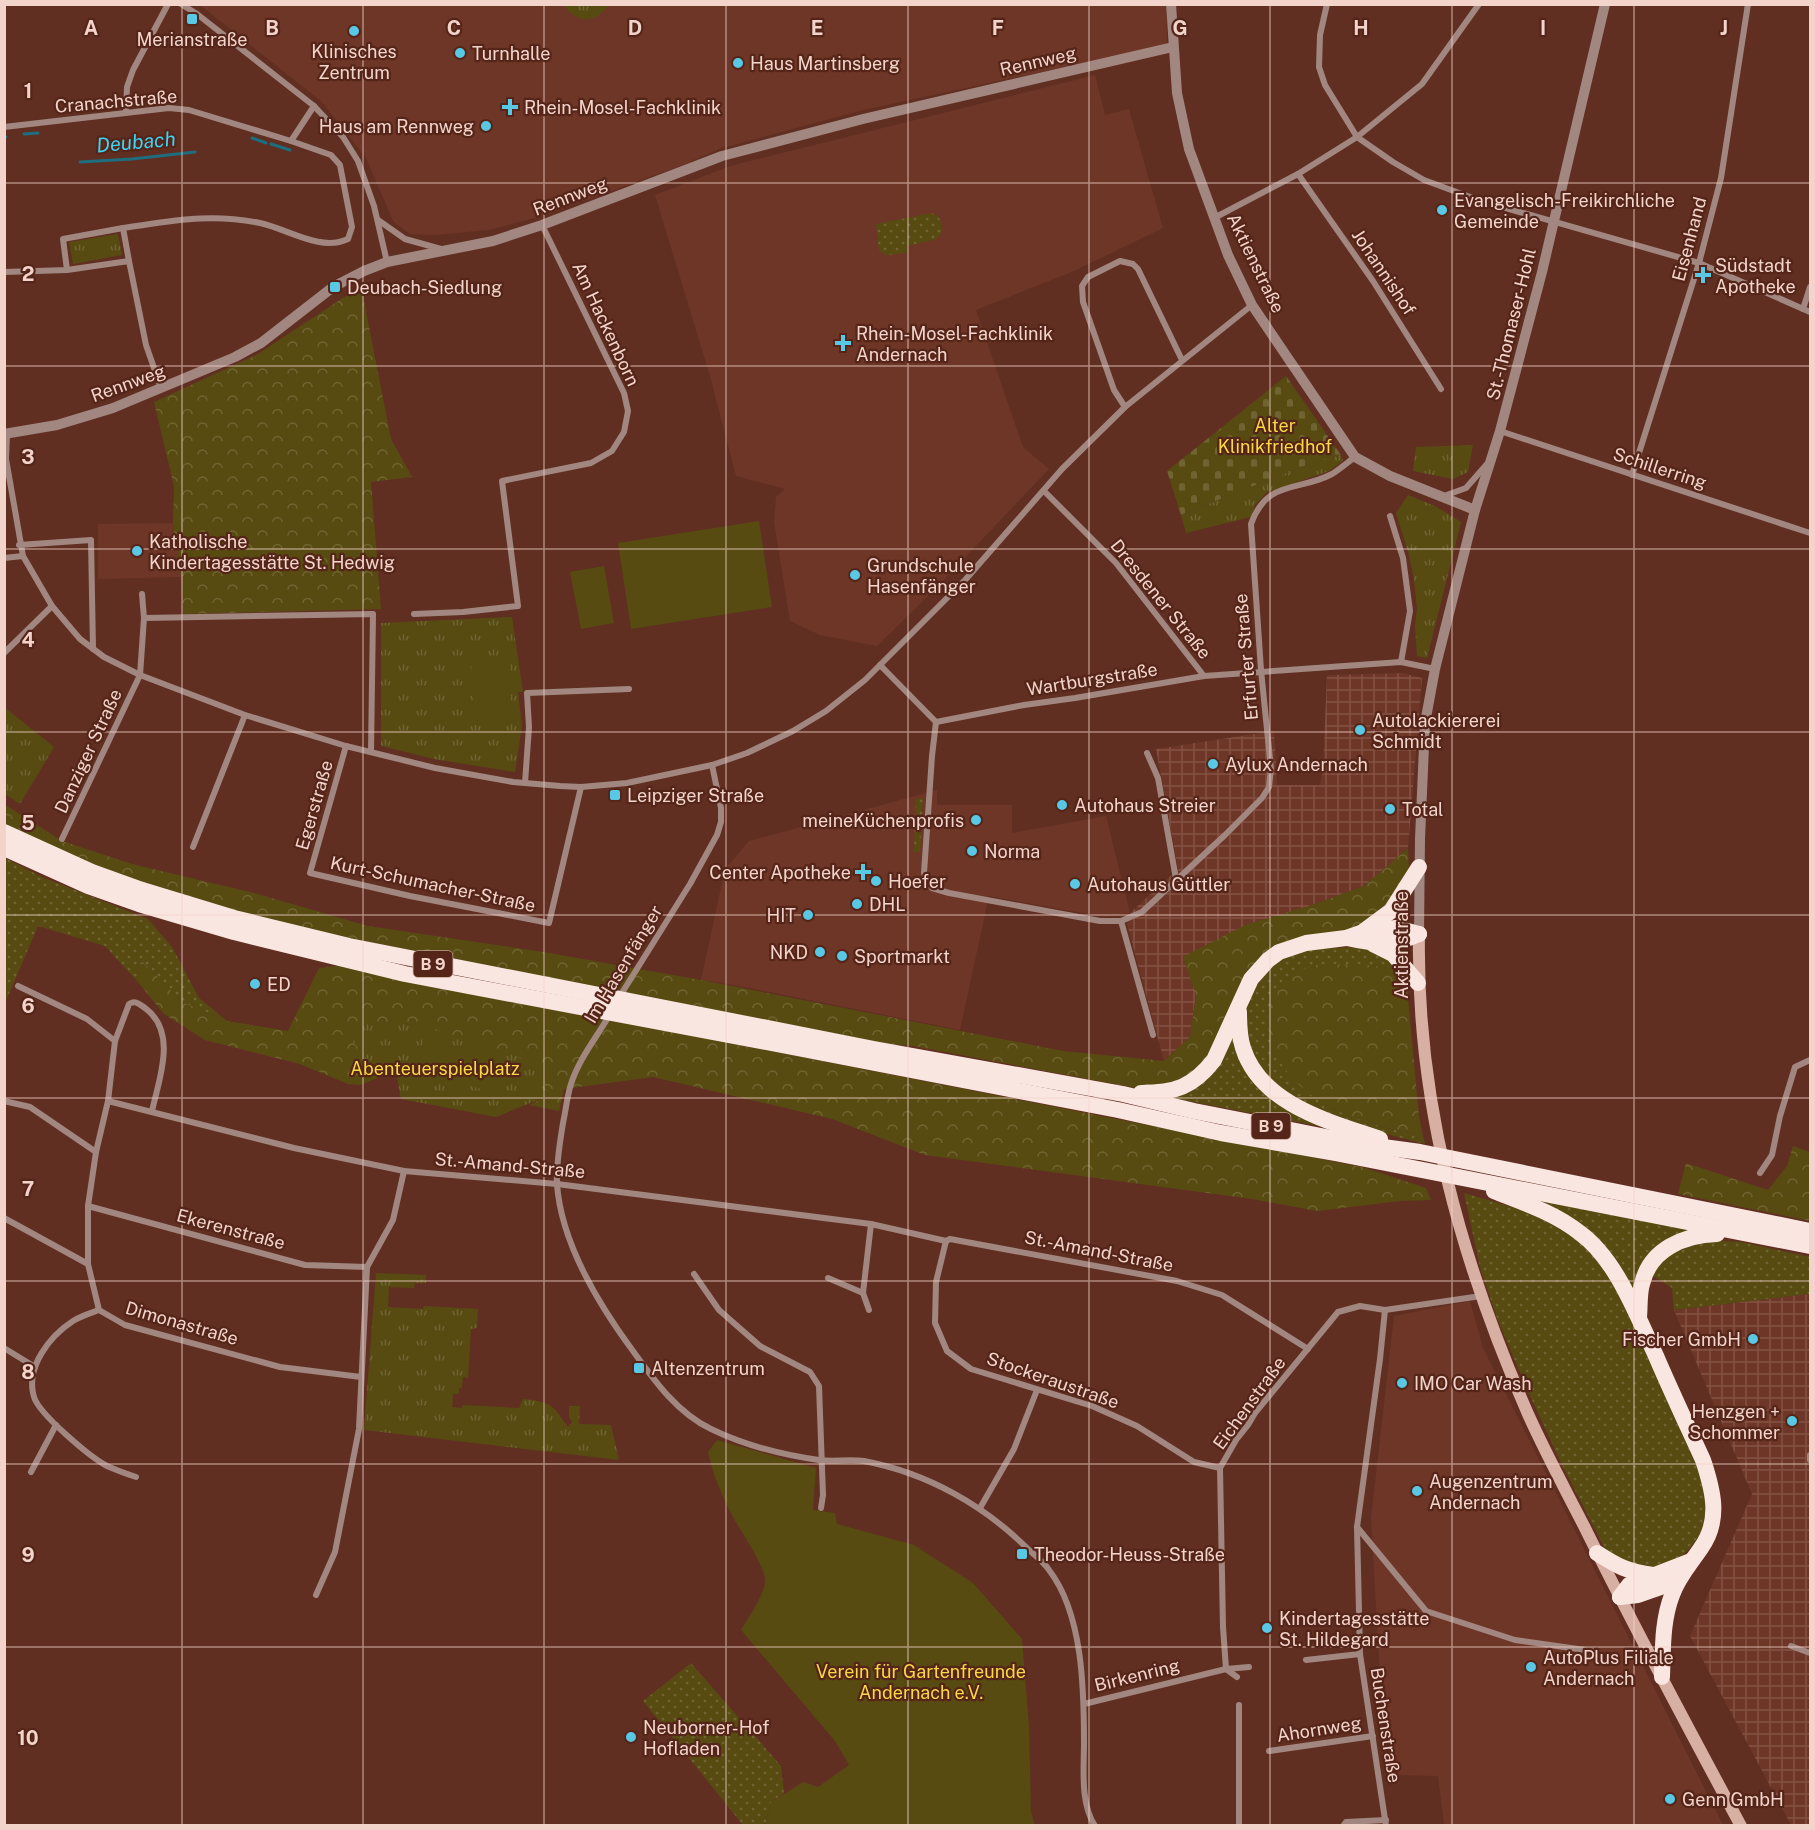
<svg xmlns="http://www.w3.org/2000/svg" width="1815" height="1830" font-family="'Public Sans',sans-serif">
<defs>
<pattern id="industrial-grid" width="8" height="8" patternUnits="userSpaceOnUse" patternTransform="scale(1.5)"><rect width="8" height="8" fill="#6e3626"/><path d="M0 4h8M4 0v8" fill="none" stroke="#835244"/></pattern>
<pattern id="grass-dots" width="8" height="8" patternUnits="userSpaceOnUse" patternTransform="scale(1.5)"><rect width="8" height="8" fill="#574b12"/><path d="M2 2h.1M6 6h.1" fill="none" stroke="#706433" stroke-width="1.8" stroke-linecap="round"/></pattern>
<pattern id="forest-crowns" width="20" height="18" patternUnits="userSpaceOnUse" patternTransform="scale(1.5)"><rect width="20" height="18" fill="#574b12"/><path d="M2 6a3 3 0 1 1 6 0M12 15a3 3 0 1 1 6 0" fill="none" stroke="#706433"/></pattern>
<pattern id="cemetery-stones" width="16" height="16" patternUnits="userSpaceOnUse" patternTransform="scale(1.5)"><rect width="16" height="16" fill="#574b12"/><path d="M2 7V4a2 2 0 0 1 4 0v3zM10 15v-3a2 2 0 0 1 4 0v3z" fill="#706433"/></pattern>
<pattern id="park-tufts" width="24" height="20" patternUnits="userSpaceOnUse" patternTransform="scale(1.5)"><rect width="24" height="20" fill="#574b12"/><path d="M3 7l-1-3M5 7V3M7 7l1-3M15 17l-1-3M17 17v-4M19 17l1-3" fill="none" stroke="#706433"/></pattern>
</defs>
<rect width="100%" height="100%" fill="#602f22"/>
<g fill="#6e3626">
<polygon points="1166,4 1167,45 863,110 719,149 680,166 539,217 489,230 434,235 410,234 393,221 366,158 322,102 200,5"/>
<polygon points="1095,75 1105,115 1129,109 1163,228 1074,271 976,310 1023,447 1049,469 937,587 877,646 820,635 790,621 774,522 776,497 785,489 736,476 710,376 655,195 730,166"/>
<polygon points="173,523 181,577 98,579 98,524"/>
<polygon points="937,790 937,805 1012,805 1012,833 1106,816 1130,913 1105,917 989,896 960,1030 729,984 701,980 725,869 749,841"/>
<polygon points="1470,1301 1483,1348 1723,1825 1444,1825 1438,1776 1394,1775 1380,1678 1371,1518 1394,1316"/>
</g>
<g fill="url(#industrial-grid)">
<polygon points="1403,673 1422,678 1408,848 1364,886 1309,906 1196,995 1190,1037 1164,1061 1127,924 1130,913 1178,869 1156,749 1274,731 1277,785 1320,785 1323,767 1327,675"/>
<polygon points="1810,1294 1810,1825 1791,1825 1690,1636 1752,1494 1674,1310"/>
</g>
<g fill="url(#grass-dots)">
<path d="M932 213 939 217C941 225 944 232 937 239L907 246 908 253 886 255 879 251 876 224Z"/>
<polygon points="923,798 920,852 914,852 916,799"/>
<polygon points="5,858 42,877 148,919 172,947 199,998 227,1021 182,1002 141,960 137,981 105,946 38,926 5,1003"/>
<path d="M1355 947C1374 950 1386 956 1401 970L1370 965 1333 1109 1382 1127 1423 1136 1425 1144 1340 1122 1282 1093 1248 1051 1243 1016 1248 998 1270 967 1287 956 1307 949Z"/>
<polygon points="1232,1029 1242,1058 1324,1127 1172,1098"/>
<polygon points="1464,1193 1536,1214 1577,1237 1611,1275 1701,1472 1706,1489 1705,1522 1699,1537 1681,1558 1664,1565 1646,1569 1619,1561 1604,1547 1562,1465 1526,1387 1497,1318 1480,1267"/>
<polygon points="1528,1199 1690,1229 1679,1235 1635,1298 1616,1268"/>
<polygon points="1707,1240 1741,1242 1810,1257 1810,1294 1674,1310 1672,1288 1650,1274 1664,1255"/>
<polygon points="691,1663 781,1766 784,1793 771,1802 765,1825 743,1825 643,1701"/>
</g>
<g fill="url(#forest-crowns)">
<polygon points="361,286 391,439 412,477 371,482 381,609 183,614 181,577 173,523 174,486 154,402 258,354"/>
<polygon points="4,804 62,841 132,864 254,893 368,926 543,952 701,980 1063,1051 1164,1061 1190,1037 1196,995 1183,957 1245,925 1309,906 1364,886 1408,848 1409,867 1396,896 1360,928 1271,951 1210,1057 1182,1083 1136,1088 913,1046 871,1043 265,921 97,867 5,825"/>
<polygon points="141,960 182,1002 227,1021 288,1031 319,968 345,965 597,1017 1362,1167 1426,1188 1431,1200 1400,1201 1317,1211 1252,1199 925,1155 832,1119 653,1077 564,1089 559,1111 529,1105 550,1095 348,1035 382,1076 360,1085 348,1084 300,1064 205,1040 164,1014 137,981"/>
<path d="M1320 964 1370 965 1401 970 1407 987 1419 1116 1423 1136C1369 1125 1302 1109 1276 1053 1268 1037 1266 1022 1270 1005 1278 976 1293 971 1320 964Z"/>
<polygon points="1793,1146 1810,1152 1810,1221 1678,1194 1686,1163 1768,1190 1787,1166"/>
</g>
<polygon fill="url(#cemetery-stones)" points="1286,376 1341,455 1301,467 1181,515 1167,471"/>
<g fill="url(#park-tufts)">
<path d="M563 5H609C594 24 578 24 563 5Z"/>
<polygon points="118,234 122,255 73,264 69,242"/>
<polygon points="1473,445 1468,472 1453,479 1413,471 1416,447"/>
<polygon points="1341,455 1343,461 1329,471 1266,493 1255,505 1251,517 1186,533 1181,515 1301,467"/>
<polygon points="1408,495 1435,506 1461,522 1427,658 1417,656 1415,626 1417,608 1414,580 1409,555 1396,513"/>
<polygon points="512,617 523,692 518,692 522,726 515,772 434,759 381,746 381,623"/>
<polygon points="4,707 54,747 20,804 5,794"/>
<polygon points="352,1021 423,1025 516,1056 535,1066 550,1095 496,1117 401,1099 396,1071 382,1076 347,1035"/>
<path d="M376 1273 426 1275V1283H415L414 1288 389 1287 388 1307 423 1309 424 1306 478 1309 477 1328 471 1329 468 1378 463 1377 462 1388H459V1394H453L452 1407 462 1408 463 1405 519 1408 523 1399C551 1402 552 1404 568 1427L572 1422 569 1417V1406H580L579 1424 611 1425 619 1460 364 1430Z"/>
</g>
<g fill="#574b12">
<polygon points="759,521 772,607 631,629 618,543"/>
<polygon points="604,566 614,623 581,629 570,572"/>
<polygon points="509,660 512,723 474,725 471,662"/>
<polygon points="425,1037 504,1061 494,1093 415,1069"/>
<path d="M717 1440 816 1468 813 1510 835 1513 837 1524 914 1545 973 1583 1022 1639 1029 1725 1031 1812 1035 1825H765L771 1802 803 1782 818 1787 849 1765 835 1741 741 1630C748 1619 766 1592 765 1580 765 1566 740 1530 733 1517 722 1496 713 1475 708 1452Z"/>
</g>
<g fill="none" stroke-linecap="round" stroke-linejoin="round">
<g stroke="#1e6e80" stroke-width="3">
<polyline points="24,134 38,133"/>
<polyline points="4,138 6,137"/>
<polyline points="252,138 266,143"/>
<polyline points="271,144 290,150"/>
<polyline points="80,162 132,159 195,152"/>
</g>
<g stroke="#a18780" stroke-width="6">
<polyline points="181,4 197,14 314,106 343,137 358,161 374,206 387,262"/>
<polyline points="1327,4 1320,35 1319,67 1325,85 1357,137 1393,162 1424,180 1481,201 1699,263 1810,312"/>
<polyline points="126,111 127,87 133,70 168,4"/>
<polyline points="4,127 169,108 189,110 291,141 314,106"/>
<polyline points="1298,174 1373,281 1441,389"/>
<polyline points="1214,218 1298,174 1357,137 1422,84 1479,4"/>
<polyline points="378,220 405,239 441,249"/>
<polyline points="129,261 146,345 161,388"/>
<polyline points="67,270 63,239 123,228"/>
<path d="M4 272 67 270 129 261 123 228C173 221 209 213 260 223 288 229 320 252 348 239L352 227 340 165 331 155 291 141"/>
<polyline points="1803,309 1810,287"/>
<polyline points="1125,407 1114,390 1083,302 1082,286 1088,277 1120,261 1133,264 1138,269 1182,360"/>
<polyline points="1500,431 1810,533"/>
<polyline points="7,434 6,459 23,556 52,606 80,639 104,657 140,675 245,715 346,746 435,768 513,782 560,786 581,787 627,783 712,765 747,753 793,731 826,711 865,680 966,579 1062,469 1125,407 1252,305"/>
<polyline points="1632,475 1699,263 1721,178 1748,4"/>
<polyline points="1044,491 1116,563 1204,676"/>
<polyline points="1444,496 1466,488 1487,464"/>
<polyline points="1390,516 1403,558 1410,611 1401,662"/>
<polyline points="19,545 91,540 93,649"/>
<polyline points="4,558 23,556"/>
<polyline points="142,594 144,618"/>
<polyline points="414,614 463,612 518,606 502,481 591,463 612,451 624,432 628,411 624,393 542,225"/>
<polyline points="4,653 52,606"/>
<polyline points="880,665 936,722"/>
<path d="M936 722 932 756 924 873 932 888 949 893 1100 921H1121L1142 912 1225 835 1262 798 1269 787 1271 769 1261 670 1251 524C1267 479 1298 492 1332 474 1340 469 1348 462 1355 457"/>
<polyline points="936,722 1024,705 1075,698 1204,676 1401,662 1435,669"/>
<polyline points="346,746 310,873 410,896 549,923 581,787"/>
<polyline points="1147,753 1158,778 1176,879"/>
<polyline points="525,783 529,727 527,693 629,689"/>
<polyline points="62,839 140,675 144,618 373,614 371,752"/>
<polyline points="193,847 245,715"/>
<polyline points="1121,921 1153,1035"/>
<polyline points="18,986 87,1019 115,1041"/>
<polyline points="620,996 690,884 717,835 721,822 721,808 712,765"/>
<path d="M609 1016C596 1038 579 1059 571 1084 567 1096 566 1110 563 1123 560 1142 556 1164 557 1184 561 1242 599 1305 633 1351 654 1380 677 1413 711 1429 744 1445 783 1455 819 1460 834 1462 849 1459 864 1461 927 1473 984 1505 1029 1550 1036 1556 1044 1562 1049 1570 1083 1614 1084 1690 1084 1743 1084 1769 1080 1803 1095 1826"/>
<polyline points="4,1101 30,1107 96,1152"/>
<polyline points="108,1101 294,1148 404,1171 557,1184 871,1224 946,1241 950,1239 1177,1281 1222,1295 1308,1349"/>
<path d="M152 1111C159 1079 178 1032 145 1008 139 1004 136 1000 129 1004L115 1041 108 1101 96 1152 88 1206V1264L99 1310 125 1325 280 1367 361 1377"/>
<polyline points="1760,1173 1772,1155 1780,1116 1795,1067 1810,1060"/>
<polyline points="88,1206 305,1265 367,1267"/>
<polyline points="4,1218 88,1264"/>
<polyline points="946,1241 936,1282 935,1323 947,1351 971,1369 1092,1406 1137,1426 1194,1462 1220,1468"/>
<polyline points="694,1274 719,1310 760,1346 810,1372 819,1386 823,1495 821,1508"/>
<polyline points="828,1278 863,1293"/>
<path d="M99 1310C91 1313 81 1316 73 1321 50 1336 25 1367 34 1397 39 1414 90 1457 107 1466 116 1470 127 1474 136 1477"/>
<polyline points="869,1310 863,1293 871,1224"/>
<polyline points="1385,1310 1380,1359 1357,1527 1360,1654 1386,1826"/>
<polyline points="4,1348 35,1367"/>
<polyline points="1810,1455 1810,1460"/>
<polyline points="31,1472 56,1425"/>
<polyline points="980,1508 1014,1449 1037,1390"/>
<polyline points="1357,1527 1426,1611 1515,1640 1592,1651"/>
<polyline points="316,1595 335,1552 359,1429 367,1267 393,1220 404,1171"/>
<polyline points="1791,1646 1810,1653"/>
<polyline points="1306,1660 1360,1654"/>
<polyline points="1237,1677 1226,1669 1223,1627 1220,1468 1236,1440 1248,1425 1255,1413 1338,1312 1360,1306 1385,1310 1481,1296"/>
<polyline points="1084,1704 1226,1669 1249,1667"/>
<polyline points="1269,1751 1373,1736"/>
<polyline points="1239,1826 1239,1705"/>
<polyline points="1343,1826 1346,1822 1386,1820"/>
</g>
<g stroke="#a18780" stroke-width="10">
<polyline points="1171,4 1177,93 1189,149 1228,255 1252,305 1355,457 1390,476 1475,510"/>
<polyline points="4,434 57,425 113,408 235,357 261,343 333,287 364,271 387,262 493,241 542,225 722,156 863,119 1173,47"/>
<polyline points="1419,934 1420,839 1425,723 1435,669 1475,510 1500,431 1542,272 1605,4"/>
</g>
<path stroke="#d8afa3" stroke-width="12" d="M1419 934C1416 1102 1461 1261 1528 1414 1545 1452 1565 1489 1584 1526 1634 1627 1687 1726 1741 1826"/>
<g stroke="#fae6e0" stroke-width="16">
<polyline points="4,832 92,872 142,890 234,918 349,946 874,1049 1123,1094 1194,1111 1361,1144 1420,1152 1810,1231"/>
<polyline points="4,848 88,886 139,904 234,932 405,974 766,1042 1118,1110 1221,1133 1336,1153 1810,1246"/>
<polyline points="1364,931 1391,911 1419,867"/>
<path d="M1347 938C1374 944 1393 946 1419 934"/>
<polyline points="1373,944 1393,954 1418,983"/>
<path d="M1239 1012C1239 1024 1239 1036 1243 1048 1261 1105 1331 1122 1380 1139"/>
<path d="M1141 1093C1175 1093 1193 1087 1214 1060L1251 979 1268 960 1279 952 1306 943 1346 938 1363 932 1396 928 1419 934"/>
<path d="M1494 1191C1524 1203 1555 1213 1580 1233 1617 1260 1637 1316 1656 1356 1671 1391 1687 1425 1703 1460 1713 1490 1721 1520 1701 1548 1691 1563 1678 1577 1672 1595 1662 1621 1663 1649 1662 1677"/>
<path d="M1639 1317C1640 1306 1639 1294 1642 1284 1650 1249 1684 1235 1717 1234"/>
<path d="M1597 1553C1617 1566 1628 1572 1653 1575"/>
<polyline points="1620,1597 1629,1585 1691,1561"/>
<polyline points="1620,1597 1638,1595 1678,1581"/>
</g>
</g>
<path fill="none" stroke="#f3d4cb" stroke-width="1.5" stroke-opacity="0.55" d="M182 4V1826M363 4V1826M544 4V1826M726 4V1826M908 4V1826M1089 4V1826M1270 4V1826M1452 4V1826M1634 4V1826M4 183H1810M4 366H1810M4 549H1810M4 732H1810M4 915H1810M4 1098H1810M4 1281H1810M4 1464H1810M4 1647H1810"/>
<g fill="#58c8e4" stroke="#542518" stroke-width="2">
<rect x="186" y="13" width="12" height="12" rx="3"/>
<circle cx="354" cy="31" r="6"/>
<circle cx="460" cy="53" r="6"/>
<circle cx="738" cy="63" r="6"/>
<path d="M507 98h6v6h6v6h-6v6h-6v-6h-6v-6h6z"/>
<circle cx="486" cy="126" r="6"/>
<circle cx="1442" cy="210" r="6"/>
<path d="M1700 266h6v6h6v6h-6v6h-6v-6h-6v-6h6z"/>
<rect x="329" y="281" width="12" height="12" rx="3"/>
<path d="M840 334h6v6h6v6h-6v6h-6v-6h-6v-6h6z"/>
<circle cx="137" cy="551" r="6"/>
<circle cx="855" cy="575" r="6"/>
<circle cx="1360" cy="730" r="6"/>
<circle cx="1213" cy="764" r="6"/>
<rect x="609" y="789" width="12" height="12" rx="3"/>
<circle cx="1062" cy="805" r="6"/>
<circle cx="1390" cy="809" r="6"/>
<circle cx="976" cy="820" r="6"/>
<circle cx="972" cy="851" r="6"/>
<path d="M860 863h6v6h6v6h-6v6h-6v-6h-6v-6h6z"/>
<circle cx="876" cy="881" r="6"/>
<circle cx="1075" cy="884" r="6"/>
<circle cx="857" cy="904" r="6"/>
<circle cx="808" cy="915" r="6"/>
<circle cx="820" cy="952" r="6"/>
<circle cx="842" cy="956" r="6"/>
<circle cx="255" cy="984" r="6"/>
<circle cx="1753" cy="1339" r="6"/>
<rect x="633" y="1362" width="12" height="12" rx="3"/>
<circle cx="1402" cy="1383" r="6"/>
<circle cx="1792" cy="1421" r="6"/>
<circle cx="1417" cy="1491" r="6"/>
<rect x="1016" y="1548" width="12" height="12" rx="3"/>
<circle cx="1267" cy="1628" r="6"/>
<circle cx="1531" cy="1667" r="6"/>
<circle cx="631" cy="1737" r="6"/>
<circle cx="1670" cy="1799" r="6"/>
</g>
<g text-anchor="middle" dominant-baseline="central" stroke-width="4.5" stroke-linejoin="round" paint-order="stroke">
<g fill="#542518" stroke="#c3a095" stroke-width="1.5">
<rect x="413.5" y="951" width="39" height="26" rx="4.5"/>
<rect x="1251.5" y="1113" width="39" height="26" rx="4.5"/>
</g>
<g font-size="16" font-weight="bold" fill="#f3d4cb">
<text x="433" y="964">B 9</text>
<text x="1271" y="1126">B 9</text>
</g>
<g font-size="18" fill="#f3d4cb" stroke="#542518" text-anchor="start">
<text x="192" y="39" text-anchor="middle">Merianstraße</text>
<text x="354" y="51" text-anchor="middle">Klinisches<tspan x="354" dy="21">Zentrum</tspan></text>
<text x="472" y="53">Turnhalle</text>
<text x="750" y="63">Haus Martinsberg</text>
<text x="524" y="107">Rhein-Mosel-Fachklinik</text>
<text x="474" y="126" text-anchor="end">Haus am Rennweg</text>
<text x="1454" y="200">Evangelisch-Freikirchliche<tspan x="1454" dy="21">Gemeinde</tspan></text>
<text x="1715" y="265">Südstadt<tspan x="1715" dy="21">Apotheke</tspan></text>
<text x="347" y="287">Deubach-Siedlung</text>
<text x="856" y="333">Rhein-Mosel-Fachklinik<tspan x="856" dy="21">Andernach</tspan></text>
<text x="149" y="541">Katholische<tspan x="149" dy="21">Kindertagesstätte St. Hedwig</tspan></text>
<text x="867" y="565">Grundschule<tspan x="867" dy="21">Hasenfänger</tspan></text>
<text x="1372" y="720">Autolackiererei<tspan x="1372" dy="21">Schmidt</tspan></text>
<text x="1225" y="764">Aylux Andernach</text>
<text x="627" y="795">Leipziger Straße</text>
<text x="1074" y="805">Autohaus Streier</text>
<text x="1402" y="809">Total</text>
<text x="964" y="820" text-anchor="end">meineKüchenprofis</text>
<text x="984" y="851">Norma</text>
<text x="851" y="872" text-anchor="end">Center Apotheke</text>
<text x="888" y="881">Hoefer</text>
<text x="1087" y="884">Autohaus Güttler</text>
<text x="869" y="904">DHL</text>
<text x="796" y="915" text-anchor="end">HIT</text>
<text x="808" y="952" text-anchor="end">NKD</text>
<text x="854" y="956">Sportmarkt</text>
<text x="267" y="984">ED</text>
<text x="1741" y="1339" text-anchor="end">Fischer GmbH</text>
<text x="651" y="1368">Altenzentrum</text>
<text x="1414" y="1383">IMO Car Wash</text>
<text x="1780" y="1411" text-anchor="end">Henzgen +<tspan x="1780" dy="21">Schommer</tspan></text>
<text x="1429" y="1481">Augenzentrum<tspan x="1429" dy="21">Andernach</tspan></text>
<text x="1034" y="1554">Theodor-Heuss-Straße</text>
<text x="1279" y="1618">Kindertagesstätte<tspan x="1279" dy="21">St. Hildegard</tspan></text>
<text x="1543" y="1657">AutoPlus Filiale<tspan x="1543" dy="21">Andernach</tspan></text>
<text x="643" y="1727">Neuborner-Hof<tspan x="643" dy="21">Hofladen</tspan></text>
<text x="1682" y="1799">Genn GmbH</text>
</g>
<g font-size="18" fill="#f3d4cb" stroke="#542518">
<text transform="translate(1038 61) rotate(-13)">Rennweg</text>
<text transform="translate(116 101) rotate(-5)">Cranachstraße</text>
<text transform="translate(570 196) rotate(-21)">Rennweg</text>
<text transform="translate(1689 239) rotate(-75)">Eisenhand</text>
<text transform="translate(1256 263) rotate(64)">Aktienstraße</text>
<text transform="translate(1384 272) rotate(56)">Johannishof</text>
<text transform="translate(606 324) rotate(65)">Am Hackenborn</text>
<text transform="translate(1511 324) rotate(-76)">St.-Thomaser-Hohl</text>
<text transform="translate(128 383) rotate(-20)">Rennweg</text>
<text transform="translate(1660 468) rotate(18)">Schillerring</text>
<text transform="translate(1161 599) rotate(51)">Dresdener Straße</text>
<text transform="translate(1246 657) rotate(-95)">Erfurter Straße</text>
<text transform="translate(1092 679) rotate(-9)">Wartburgstraße</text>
<text transform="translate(88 751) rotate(-65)">Danziger Straße</text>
<text transform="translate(314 805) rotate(-74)">Egerstraße</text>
<text transform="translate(433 884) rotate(12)">Kurt-Schumacher-Straße</text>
<text transform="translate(1401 945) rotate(-90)">Aktienstraße</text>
<text transform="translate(623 964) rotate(-59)">Im Hasenfänger</text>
<text transform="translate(510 1165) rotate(5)">St.-Amand-Straße</text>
<text transform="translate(231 1229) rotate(15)">Ekerenstraße</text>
<text transform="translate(1099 1251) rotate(11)">St.-Amand-Straße</text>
<text transform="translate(182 1323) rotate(16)">Dimonastraße</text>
<text transform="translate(1053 1380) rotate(19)">Stockeraustraße</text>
<text transform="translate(1249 1403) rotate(-54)">Eichenstraße</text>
<text transform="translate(1137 1675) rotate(-14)">Birkenring</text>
<text transform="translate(1386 1725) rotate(81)">Buchenstraße</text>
<text transform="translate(1319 1729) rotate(-9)">Ahornweg</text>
</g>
<g font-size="18" fill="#f9d844" stroke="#542518">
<text x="1275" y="425">Alter<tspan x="1275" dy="21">Klinikfriedhof</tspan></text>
<text x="435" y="1068">Abenteuerspielplatz</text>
<text x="921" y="1671">Verein für Gartenfreunde<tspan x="921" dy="21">Andernach e.V.</tspan></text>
</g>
<g font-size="20" font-style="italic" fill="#3dd4f5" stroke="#542518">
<text transform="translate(136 142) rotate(-5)">Deubach</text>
</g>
</g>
<g font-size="20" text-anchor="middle" font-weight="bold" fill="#f3d4cb" stroke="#542518" stroke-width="4.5" stroke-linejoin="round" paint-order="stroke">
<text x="91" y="35">A</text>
<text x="272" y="35">B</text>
<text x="454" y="35">C</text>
<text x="635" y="35">D</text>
<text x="817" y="35">E</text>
<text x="998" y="35">F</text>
<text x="1180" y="35">G</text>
<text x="1361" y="35">H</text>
<text x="1543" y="35">I</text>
<text x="1724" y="35">J</text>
<text x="28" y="98">1</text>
<text x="28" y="281">2</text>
<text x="28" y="464">3</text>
<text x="28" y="647">4</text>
<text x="28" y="830">5</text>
<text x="28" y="1013">6</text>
<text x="28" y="1196">7</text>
<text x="28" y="1379">8</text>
<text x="28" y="1562">9</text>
<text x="28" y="1745">10</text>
</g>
<rect width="1815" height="1830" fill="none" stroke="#f3d4cb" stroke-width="12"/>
</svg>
